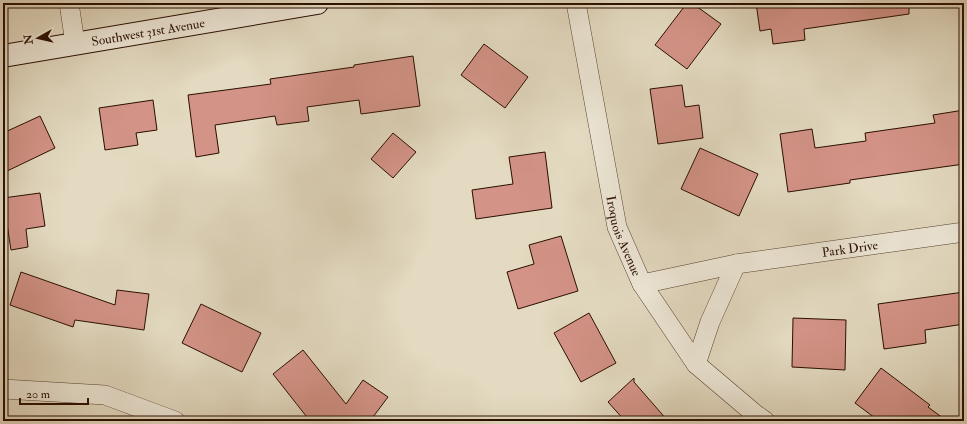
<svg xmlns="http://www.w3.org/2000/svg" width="967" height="424" font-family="'IM FELL Double Pica',serif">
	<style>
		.building { fill: #d39387; stroke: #2a0e00 }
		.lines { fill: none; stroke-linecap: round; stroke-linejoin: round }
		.minor-casing { stroke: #584130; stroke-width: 20 }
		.secondary-casing { stroke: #2a0e00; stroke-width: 24 }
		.minor { stroke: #ede7d7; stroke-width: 19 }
		.secondary { stroke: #ede7d7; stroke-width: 22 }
		.labels { text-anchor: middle; stroke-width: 4; stroke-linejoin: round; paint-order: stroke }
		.street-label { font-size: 13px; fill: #2a0e00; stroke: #ede7d7 }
	</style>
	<rect width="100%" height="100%" fill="#e3dac1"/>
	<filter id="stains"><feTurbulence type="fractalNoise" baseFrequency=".005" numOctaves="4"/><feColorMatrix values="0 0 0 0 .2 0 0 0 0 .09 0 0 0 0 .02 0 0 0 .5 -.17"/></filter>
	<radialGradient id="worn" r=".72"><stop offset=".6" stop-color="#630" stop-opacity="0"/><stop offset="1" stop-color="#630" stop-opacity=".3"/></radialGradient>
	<!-- building -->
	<g class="building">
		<path d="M687 3H692L721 24 687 69 655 45Z"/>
		<path d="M756 3H909V14L804 29 805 40 773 44 771 29 760 31Z"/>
		<path d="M484 44 528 77 505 108 461 75Z"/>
		<path d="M413 56 420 106 361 114 359 100 307 107 309 121 277 125 275 116 215 125 219 153 196 157 188 95 271 84 270 79 354 67V65Z"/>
		<path d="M682 85 685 107 699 105 703 138 658 144 650 89Z"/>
		<path d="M153 100 157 130 136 133 138 145 105 150 99 108Z"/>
		<path d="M964 110V164L850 180V183L788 192 780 134 812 129 815 148 866 141 865 133 935 123 933 115Z"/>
		<path d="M40 116 55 148 3 173V133Z"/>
		<path d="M393 133 416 152 393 178 371 159Z"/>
		<path d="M700 148 758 174 739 216 681 189Z"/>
		<path d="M545 152 552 208 476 219 472 190 513 184 509 157Z"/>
		<path d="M40 193 45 226 26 229 28 247 11 250 3 198Z"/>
		<path d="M561 236 578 291 518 309 507 272 534 264 529 245Z"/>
		<path d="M21 272 115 305 117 290 149 294 144 330 75 320 73 327 10 305Z"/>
		<path d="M964 292V324L925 330 926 343 884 349 878 304Z"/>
		<path d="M201 304 261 333 242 372 182 343Z"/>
		<path d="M589 313 616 363 581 382 554 333Z"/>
		<path d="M793 318 846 320 845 370 792 367Z"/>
		<path d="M303 350 346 404 363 380 388 397 370 421H310L273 374Z"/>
		<path d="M881 368 930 405 928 407 947 421H879L855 403Z"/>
		<path d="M634 378V382L668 421H625L608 402Z"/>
	</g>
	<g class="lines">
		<defs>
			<g id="minor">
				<path d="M69 3 75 43"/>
				<path id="s1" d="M576 3 617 227 642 284 696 364 755 414 765 421"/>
				<path id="s2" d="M642 284 736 264 964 232"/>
				<path d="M696 364 710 322 736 264"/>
				<path d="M3 389 105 395 175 421"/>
			</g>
			<g id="secondary">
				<path id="s3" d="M3 56 317 3"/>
			</g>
		</defs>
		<!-- minor casing -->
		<use href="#minor" class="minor-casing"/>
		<!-- secondary casing -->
		<use href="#secondary" class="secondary-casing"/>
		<!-- minor -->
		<use href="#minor" class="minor"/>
		<!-- secondary -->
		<use href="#secondary" class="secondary"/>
	</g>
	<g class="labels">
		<!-- street labels -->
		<g class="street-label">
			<text dy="5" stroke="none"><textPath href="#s3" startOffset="147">Southwest 31st Avenue</textPath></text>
			<text dy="5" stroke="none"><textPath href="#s1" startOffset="238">Iroquois Avenue</textPath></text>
			<text dy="5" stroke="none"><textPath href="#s2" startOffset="211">Park Drive</textPath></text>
		</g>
	</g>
	<!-- margin -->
	<rect width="967" height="424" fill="none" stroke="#e3dac1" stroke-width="16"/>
	<rect x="4" y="4" width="959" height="416" fill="none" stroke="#2a0e00" stroke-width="2"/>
	<rect x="8" y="8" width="951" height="408" fill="none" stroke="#2a0e00"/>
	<!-- north arrow -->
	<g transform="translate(38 38) rotate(262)" stroke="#ede7d7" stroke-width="3" paint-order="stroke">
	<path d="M0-3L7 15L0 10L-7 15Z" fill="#2a0e00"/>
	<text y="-6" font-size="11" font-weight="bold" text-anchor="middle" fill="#2a0e00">N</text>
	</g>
	<!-- scale -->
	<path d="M20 398v6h68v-6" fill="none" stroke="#2a0e00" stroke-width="2"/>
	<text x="26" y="398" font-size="12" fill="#2a0e00" stroke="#ede7d7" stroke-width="3" paint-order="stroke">20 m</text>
	<rect width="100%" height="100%" filter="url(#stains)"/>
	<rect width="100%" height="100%" fill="url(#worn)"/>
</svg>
